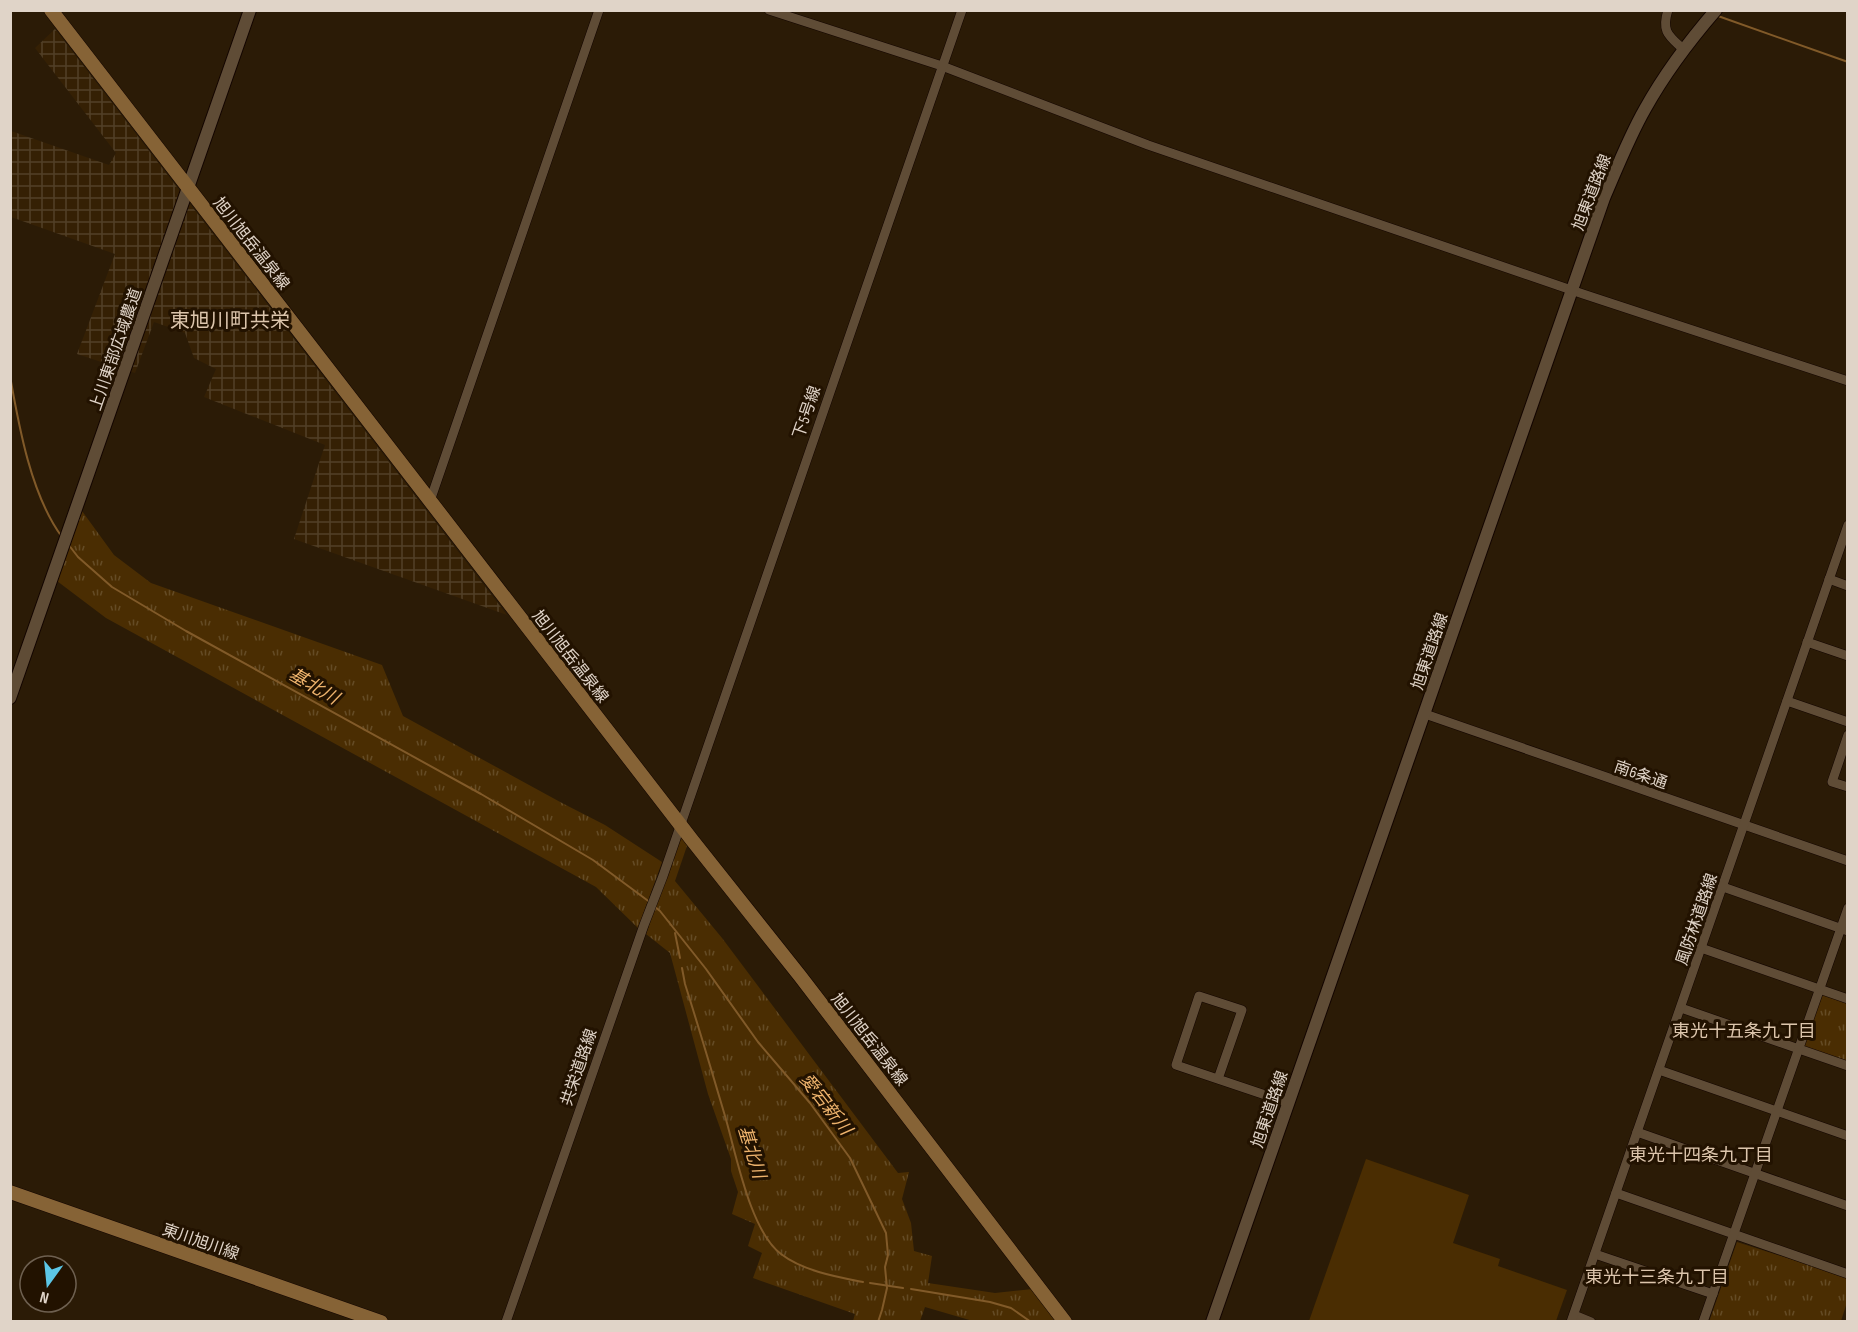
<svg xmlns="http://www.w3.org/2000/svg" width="1858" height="1332" font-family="'Sofia Sans Condensed','Noto Sans JP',sans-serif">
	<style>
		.industrial { fill: url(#industrial-grid) }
		.grass { fill: url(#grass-tufts) }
		.pitch { fill: #4a2d02 }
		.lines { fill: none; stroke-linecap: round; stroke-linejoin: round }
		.stream { stroke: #815a29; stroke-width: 2 }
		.minor-casing { stroke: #130500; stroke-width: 10 }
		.tertiary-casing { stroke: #130500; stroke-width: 14 }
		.secondary-casing { stroke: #130500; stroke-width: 15 }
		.minor { stroke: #5f4c36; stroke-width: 9 }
		.tertiary { stroke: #5f4c36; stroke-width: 12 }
		.secondary { stroke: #866336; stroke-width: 14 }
		.labels { text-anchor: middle; stroke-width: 6; stroke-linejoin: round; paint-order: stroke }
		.street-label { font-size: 16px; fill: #e0d4c8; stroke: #221200 }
		.water-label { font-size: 18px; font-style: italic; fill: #eeb36c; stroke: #221200 }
		.neighbourhood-label { font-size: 18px; fill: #dcc5ac; stroke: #221200 }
		.quarter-label { font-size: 20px; fill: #dcc5ac; stroke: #221200 }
	</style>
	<defs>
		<pattern id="industrial-grid" width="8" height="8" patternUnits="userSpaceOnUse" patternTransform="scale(1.5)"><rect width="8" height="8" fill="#352004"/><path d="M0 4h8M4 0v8" fill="none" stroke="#524027"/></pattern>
		<pattern id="grass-tufts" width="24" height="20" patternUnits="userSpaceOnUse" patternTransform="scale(1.5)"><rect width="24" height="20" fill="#4a2d02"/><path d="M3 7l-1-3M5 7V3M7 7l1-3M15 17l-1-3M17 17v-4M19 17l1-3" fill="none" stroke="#644b25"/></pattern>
	</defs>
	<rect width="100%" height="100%" fill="#2b1b06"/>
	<!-- industrial -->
	<path class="industrial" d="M55 29 507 615 294 539 325 445 204 397 216 369 194 358 185 333 154 322 135 373 77 354 115 254 11 217V131L109 165 116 153 35 48Z"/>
	<!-- grass -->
	<g class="grass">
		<path d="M82 511 114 555 151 583 382 665 403 716 562 803 605 825 662 862 638 928 596 887 106 618 57 581Z"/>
		<path d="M682 831 689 840 675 881 722 938 898 1173 909 1172 902 1199 911 1223 914 1251 932 1256 928 1283 995 1293 1033 1289 1058 1321H973L925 1307 920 1321H853L855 1314 753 1278 762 1253 748 1246 755 1224 732 1214 738 1192 731 1171V1159L708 1094 670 953 646 934Z"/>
		<path d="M1819 989 1847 999V1066L1799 1049Z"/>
		<path d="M1737 1242 1847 1277V1302L1841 1321 1709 1322Z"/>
	</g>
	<!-- pitch -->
	<path class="pitch" d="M1366 1159 1469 1195 1453 1243 1500 1259 1498 1266 1567 1290 1556 1321H1309Z"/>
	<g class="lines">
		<!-- stream -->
		<g class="stream">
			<path d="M1718 16 1848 62"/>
			<path d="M10 376C19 427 31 495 62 537"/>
			<path d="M68 544 78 557 112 587 186 631 481 794 593 860 651 903"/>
			<path d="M655 907 660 911 706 969 758 1042 810 1103 850 1158 886 1233 888 1255 885 1267 887 1288 882 1310 878 1322"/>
			<path d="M675 933 680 958"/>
			<path d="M682 968 685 984C699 1028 712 1072 725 1116 736 1153 750 1231 781 1254 803 1271 837 1277 863 1282"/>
			<path d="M870 1283 903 1288"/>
			<path d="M911 1289 990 1302 1011 1308 1031 1322"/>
		</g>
		<defs>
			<g id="minor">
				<path d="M769 10 942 66 1148 145 1583 294 1848 381"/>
				<path d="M1668 10C1661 32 1669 36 1684 50"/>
				<path d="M430 501 599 10"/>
				<path d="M1829 579 1848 586"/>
				<path d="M1807 642 1848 656"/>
				<path d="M1787 701 1848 722"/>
				<path d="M1425 714 1848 861"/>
				<path d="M1848 735 1832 782 1848 787"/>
				<path d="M1723 887 1848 931"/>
				<path d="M1701 948 1848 999"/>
				<path d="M1681 1008 1848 1066"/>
				<path d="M1659 1070 1848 1136"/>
				<path d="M1218 1079 1242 1010 1199 996 1176 1065 1289 1103"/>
				<path d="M1637 1132 1848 1206"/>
				<path d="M1616 1193 1848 1274"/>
				<path d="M1595 1254 1713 1294"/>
				<path d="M1574 1315 1591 1322"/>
				<path d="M506 1322 644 925 663 876 962 10"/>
				<path d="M1571 1322 1848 525"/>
				<path d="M1703 1322 1848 908"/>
			</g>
			<g id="tertiary">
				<path d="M10 698 250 10"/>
				<path d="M1212 1322 1604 198C1617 168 1629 137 1645 109 1665 73 1690 40 1716 10"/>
			</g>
			<g id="secondary">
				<path d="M51 10 692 840 800 976 1065 1322"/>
				<path d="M10 1192 381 1322"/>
			</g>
		</defs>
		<!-- minor casing -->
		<use href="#minor" class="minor-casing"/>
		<!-- tertiary casing -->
		<use href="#tertiary" class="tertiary-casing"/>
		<!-- secondary casing -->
		<use href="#secondary" class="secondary-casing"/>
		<!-- minor -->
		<use href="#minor" class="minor"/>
		<!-- tertiary -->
		<use href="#tertiary" class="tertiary"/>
		<!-- secondary -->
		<use href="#secondary" class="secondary"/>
	</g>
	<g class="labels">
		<!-- street labels -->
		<g class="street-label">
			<text transform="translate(1591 192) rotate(-69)" y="6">旭東道路線</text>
			<text transform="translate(252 243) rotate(52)" y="6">旭川旭岳温泉線</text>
			<text transform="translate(115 349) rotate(-71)" y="6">上川東部広域農道</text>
			<text transform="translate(806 412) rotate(-71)" y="6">下5号線</text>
			<text transform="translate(1429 651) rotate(-71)" y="6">旭東道路線</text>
			<text transform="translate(571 656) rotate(52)" y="6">旭川旭岳温泉線</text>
			<text transform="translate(1641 774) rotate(19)" y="6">南6条通</text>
			<text transform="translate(1696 919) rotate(-71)" y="6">風防林道路線</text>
			<text transform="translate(870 1039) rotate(52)" y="6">旭川旭岳温泉線</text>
			<text transform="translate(578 1067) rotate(-71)" y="6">共栄道路線</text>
			<text transform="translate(1269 1109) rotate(-71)" y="6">旭東道路線</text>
			<text transform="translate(201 1241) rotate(19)" y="6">東川旭川線</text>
		</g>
		<!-- water labels -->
		<g class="water-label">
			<text transform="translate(314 686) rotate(30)" y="6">基北川</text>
			<text transform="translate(826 1104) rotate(52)" y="6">愛宕新川</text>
			<text transform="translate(752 1152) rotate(73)" y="6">基北川</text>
		</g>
		<!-- neighbourhood labels -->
		<g class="neighbourhood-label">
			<text x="1744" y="1037">東光十五条九丁目</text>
			<text x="1701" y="1161">東光十四条九丁目</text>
			<text x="1657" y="1283">東光十三条九丁目</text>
		</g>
		<!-- quarter labels -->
		<g class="quarter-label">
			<text x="230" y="327">東旭川町共栄</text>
		</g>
	</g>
	<!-- border -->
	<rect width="1858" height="1332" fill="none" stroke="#e0d4c8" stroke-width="24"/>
	<!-- north arrow -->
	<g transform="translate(48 1284) rotate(195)"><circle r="28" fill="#221200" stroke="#6e6050" stroke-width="1.5"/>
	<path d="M0-4.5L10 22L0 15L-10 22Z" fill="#5cc7e7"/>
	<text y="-9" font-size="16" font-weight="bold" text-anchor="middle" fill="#e0d4c8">N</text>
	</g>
</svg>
